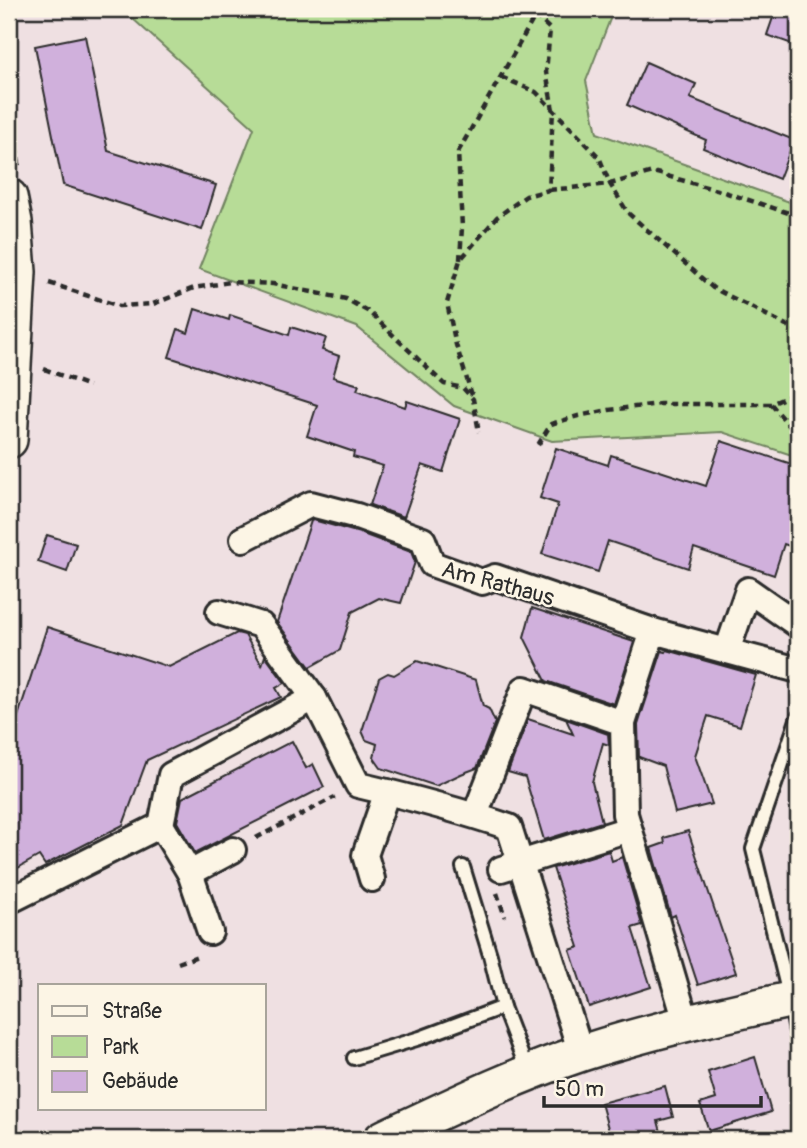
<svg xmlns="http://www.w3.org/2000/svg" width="807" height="1148" font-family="Pangolin,sans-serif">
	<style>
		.green { fill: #b7dc97; stroke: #718461; stroke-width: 2 }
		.building { fill: #d0b0dc; stroke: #2b2b2b; stroke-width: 2 }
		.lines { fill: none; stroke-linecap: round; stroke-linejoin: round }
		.lane-casing { stroke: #2b2b2b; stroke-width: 18 }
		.street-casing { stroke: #2b2b2b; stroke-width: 30 }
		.secondary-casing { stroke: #2b2b2b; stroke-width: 40 }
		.path { stroke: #2b2b2b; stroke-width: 4.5; stroke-dasharray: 7 5; stroke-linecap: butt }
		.lane { stroke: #fcf5e5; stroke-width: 12 }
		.street { stroke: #fcf5e5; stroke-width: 24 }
		.secondary { stroke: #fcf5e5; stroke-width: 35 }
		.labels { text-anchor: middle; stroke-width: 5; stroke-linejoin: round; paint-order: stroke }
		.street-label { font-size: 23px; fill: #2b2b2b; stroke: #fcf5e5 }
	</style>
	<rect width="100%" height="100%" fill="#efe0e2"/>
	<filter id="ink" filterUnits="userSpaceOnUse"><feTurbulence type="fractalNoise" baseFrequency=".0143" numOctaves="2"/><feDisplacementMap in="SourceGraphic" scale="14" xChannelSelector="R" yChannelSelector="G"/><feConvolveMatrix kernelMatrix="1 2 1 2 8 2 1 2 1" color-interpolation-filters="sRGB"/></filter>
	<g filter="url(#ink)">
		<!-- green -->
		<path class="green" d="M122 9H614L586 81 597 133 798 205V457L722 432 552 441 454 406 357 327 199 269 254 128Z"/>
		<!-- building -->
		<g class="building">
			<path d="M776 9H798V26L792 44 767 35Z"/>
			<path d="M85 36 108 151 216 185 202 230 63 185 35 46Z"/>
			<path d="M646 62 696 84 690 98 794 140 779 179 703 148 706 140 627 105Z"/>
			<path d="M195 309 229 320 230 315 289 335 291 327 326 338 322 350 339 356 333 377 359 385 357 390 405 407 407 401 460 419 443 472 422 465 404 517 370 505 383 466 353 457 354 452 307 436 317 405 169 357 178 329 188 333Z"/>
			<path d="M721 441 798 466V549L784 544 774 575 694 548 688 568 608 541 598 572 542 554 558 504 540 498 556 448 608 465 611 455 706 486Z"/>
			<path d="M313 520 360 533 411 552 415 562 401 603 379 598 352 612 340 650 310 667 277 622 311 521Z"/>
			<path d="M47 535 76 544 67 572 38 562Z"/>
			<path d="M532 608 634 642 614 704 546 681 524 637Z"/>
			<path d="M47 627 169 667 237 633 245 635 262 665 265 656 285 683 276 688 281 697 147 760 123 825 45 865 39 856 9 873V744Z"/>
			<path d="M667 650 756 675 740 726 708 716 695 756 712 804 675 813 663 766 639 757 638 725 662 651 666 652Z"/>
			<path d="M417 661 476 680 483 706 489 709 495 722 477 768 461 774 436 786 381 768 374 758 377 744 366 740 362 731 379 678 388 673 394 675Z"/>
			<path d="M528 719 573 734 566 719 608 734 609 745 603 743 592 782 602 822 544 840 525 777 508 772Z"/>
			<path d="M292 741 306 768 313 764 324 787 195 853 177 822 182 798Z"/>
			<path d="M688 831 736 973 698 985 675 915 671 917 651 848 665 843 664 838Z"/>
			<path d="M609 851 612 861 622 857 642 925 632 928 651 987 589 1007 570 950 579 947 553 868Z"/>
			<path d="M755 1057 771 1112 709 1131 700 1104 716 1099 708 1072Z"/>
			<path d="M665 1086 673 1117 658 1121 663 1139H611L601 1103Z"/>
		</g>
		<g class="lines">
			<defs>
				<g id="lane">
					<path d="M798 717 753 849 790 999 798 1043"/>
					<path d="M463 867 490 955 503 1007 528 1072"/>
					<path d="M354 1058 420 1038 503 1007"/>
				</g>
				<g id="street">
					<path d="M243 539 311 504 357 516 423 540 432 564 482 582 495 577 653 631 623 723 625 814 686 1022"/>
					<path d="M219 612 261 625 314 698 358 785C409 797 459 810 509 827L581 1053"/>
					<path d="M798 625 748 590 727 651 798 670"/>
					<path d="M653 631 727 651"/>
					<path d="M475 815 524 689 623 723"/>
					<path d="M161 825 190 873 233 850"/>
					<path d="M501 869 629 829"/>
					<path d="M190 873 210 932"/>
					<path d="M372 879 365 855 387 792"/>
					<path d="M9 901 161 825 171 775 314 698"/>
				</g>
				<g id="secondary">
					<path d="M9 197 14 222 18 272 9 440"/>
					<path d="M382 1139C448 1108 513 1076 582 1053 653 1030 725 1014 798 998"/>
				</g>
			</defs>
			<!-- lane casing -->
			<use href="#lane" class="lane-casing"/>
			<!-- street casing -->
			<use href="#street" class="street-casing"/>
			<!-- secondary casing -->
			<use href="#secondary" class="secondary-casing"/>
			<!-- path -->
			<g class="path">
				<path d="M501 77 536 92 599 157 610 184 628 213 713 288 798 331"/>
				<path d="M9 99 20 170"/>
				<path d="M549 190 610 184 653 172 724 192 798 216"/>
				<path d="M460 260 462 227 458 152 539 9"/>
				<path d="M49 283 119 306 153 304 194 288 230 282 273 284 346 299 369 312 444 384 463 388 473 399 479 432"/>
				<path d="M44 369 89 386"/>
				<path d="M472 395 456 345 447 303 460 260 497 217 526 196 549 190 553 110 546 72 550 29 536 16"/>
				<path d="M771 404 792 429 798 432"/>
				<path d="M538 445 551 424 578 416 609 410 660 404H771L798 392"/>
				<path d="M256 838 335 797"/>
				<path d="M497 893 505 917"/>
				<path d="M178 963 198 956"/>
			</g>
			<!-- lane -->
			<use href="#lane" class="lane"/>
			<!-- street -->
			<use href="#street" class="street"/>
			<!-- secondary -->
			<use href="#secondary" class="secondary"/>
		</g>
	</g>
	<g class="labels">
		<!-- street labels -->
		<g class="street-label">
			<text transform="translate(498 583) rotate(15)" y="8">Am Rathaus</text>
		</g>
	</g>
	<!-- margin -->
	<rect width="807" height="1148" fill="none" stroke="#fcf5e5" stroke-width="35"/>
	<rect x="18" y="18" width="772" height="1113" fill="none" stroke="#2b2b2b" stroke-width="2.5" filter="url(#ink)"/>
	<!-- legend -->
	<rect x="38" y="984" width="228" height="126" fill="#fcf5e5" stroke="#a8a49b" stroke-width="2"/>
	<rect x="52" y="1006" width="35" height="10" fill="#fcf5e5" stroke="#a8a49b" stroke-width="2"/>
	<text x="102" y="1018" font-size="21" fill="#2b2b2b">Straße</text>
	<rect x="52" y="1036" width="35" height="21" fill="#b7dc97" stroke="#a8a49b" stroke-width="2"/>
	<text x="102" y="1054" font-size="21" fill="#2b2b2b">Park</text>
	<rect x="52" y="1071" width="35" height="21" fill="#d0b0dc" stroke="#a8a49b" stroke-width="2"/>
	<text x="102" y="1088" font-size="21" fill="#2b2b2b">Gebäude</text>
	<!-- scale -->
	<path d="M544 1096v10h217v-10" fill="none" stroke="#2b2b2b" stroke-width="3.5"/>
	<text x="555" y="1096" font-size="21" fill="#2b2b2b" stroke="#fcf5e5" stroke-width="5" paint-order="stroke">50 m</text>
</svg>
